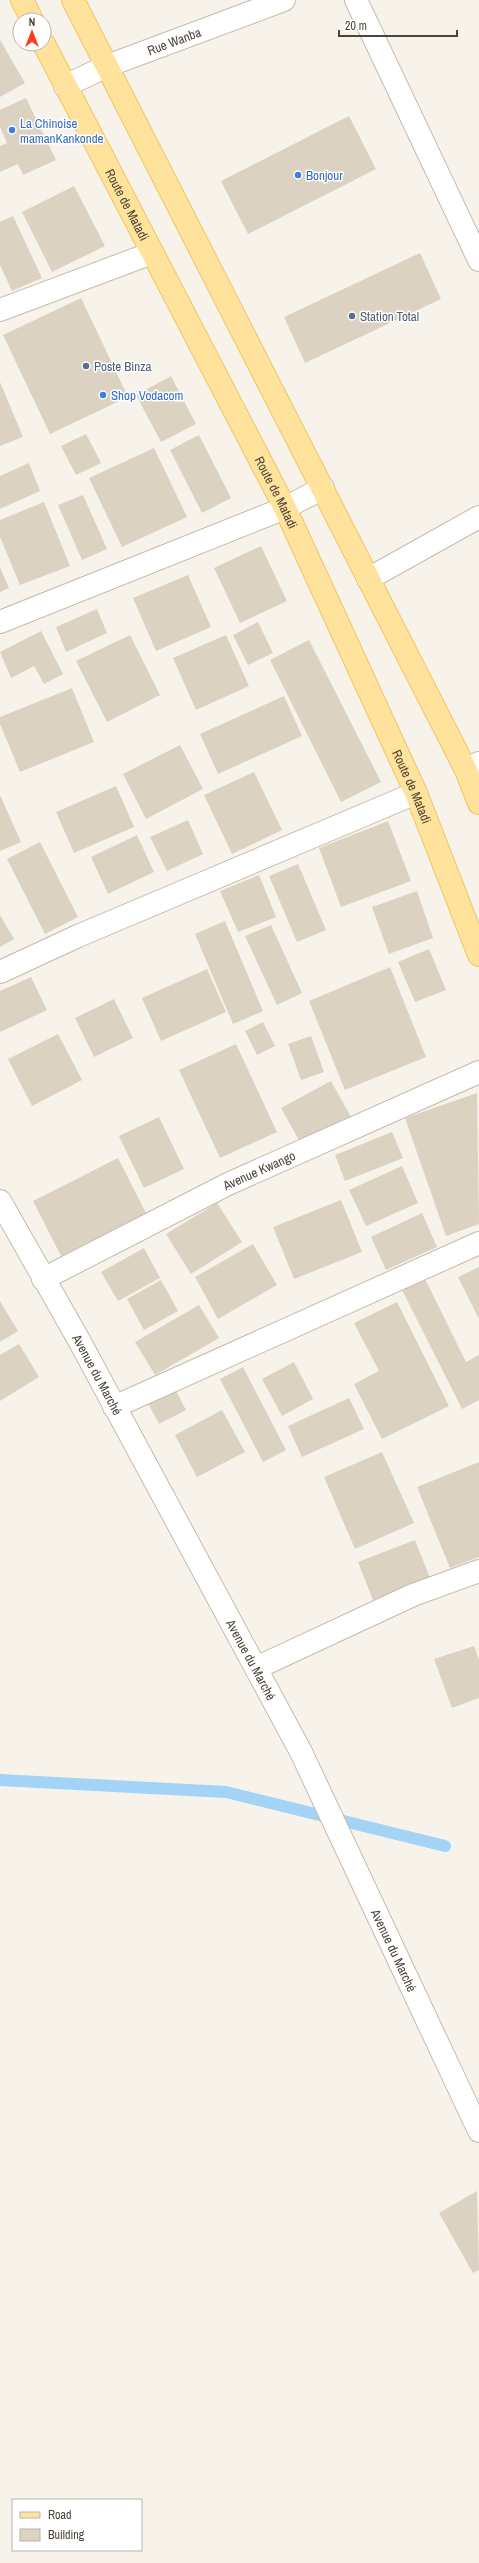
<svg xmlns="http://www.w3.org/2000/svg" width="479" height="2563" font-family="'Archivo Narrow',sans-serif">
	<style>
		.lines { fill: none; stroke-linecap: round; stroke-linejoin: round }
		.stream { stroke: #a3d4f7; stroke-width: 12 }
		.building { fill: #dcd2c2 }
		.minor-casing { stroke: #c3bbac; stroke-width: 24 }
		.primary-casing { stroke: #efc561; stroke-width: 24 }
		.minor { stroke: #fff; stroke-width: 22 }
		.primary { stroke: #ffe39c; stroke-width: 22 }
		.shop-dot { fill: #3f7fe0; stroke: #fff; stroke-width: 1.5 }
		.service-dot { fill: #5c6f8a; stroke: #fff; stroke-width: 1.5 }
		.labels { text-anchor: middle; stroke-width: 3; stroke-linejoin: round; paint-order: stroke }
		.street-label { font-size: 13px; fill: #4c4438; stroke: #fff }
		.shop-label { font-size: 13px; fill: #366cbe; stroke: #fff; text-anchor: start }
		.service-label { font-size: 13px; fill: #4e5e75; stroke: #fff; text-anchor: start }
	</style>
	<rect width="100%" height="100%" fill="#f7f3eb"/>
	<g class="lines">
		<!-- stream -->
		<path class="stream" d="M0 1780 226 1792 445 1846"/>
	</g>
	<!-- building -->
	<g class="building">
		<path d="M0 40 25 83 0 97Z"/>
		<path d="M26 98 56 160 23 175 18 164 0 172V146L7 143 0 127V110Z"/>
		<path d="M349 116 376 169 248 234 221 181Z"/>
		<path d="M74 186 105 246 52 272 22 212Z"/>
		<path d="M13 216 42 278 12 291 0 265V222Z"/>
		<path d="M420 253 441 299 305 363 284 317Z"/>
		<path d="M81 298 128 397 50 434 3 335Z"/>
		<path d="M171 376 196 424 161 442 136 395Z"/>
		<path d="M0 382 23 437 0 446Z"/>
		<path d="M86 434 101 463 76 475 61 446Z"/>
		<path d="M199 435 231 498 202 513 170 450Z"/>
		<path d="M154 448 187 517 122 547 89 478Z"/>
		<path d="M29 463 40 491 0 509V476Z"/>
		<path d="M83 495 107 549 82 560 58 505Z"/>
		<path d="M44 502 70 566 20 585 0 537V520Z"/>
		<path d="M261 546 287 601 240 623 214 568Z"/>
		<path d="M0 567 9 588 0 592Z"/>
		<path d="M188 575 211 627 156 651 133 598Z"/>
		<path d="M97 609 107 633 66 652 56 627Z"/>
		<path d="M258 622 273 653 248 665 233 635Z"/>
		<path d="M41 631 63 674 44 684 34 666 11 678 0 652Z"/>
		<path d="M130 635 160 695 107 722 76 661Z"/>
		<path d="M226 635 249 686 196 710 173 658Z"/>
		<path d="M309 640 381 782 341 802 270 660Z"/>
		<path d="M72 688 94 742 20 772 0 724V717Z"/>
		<path d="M284 696 302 736 218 774 200 734Z"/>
		<path d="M180 745 203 789 146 819 123 774Z"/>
		<path d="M254 772 282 830 232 854 204 795Z"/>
		<path d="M116 786 134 827 74 853 56 812Z"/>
		<path d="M0 795 21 842 0 851Z"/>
		<path d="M188 820 203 854 167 871 150 837Z"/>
		<path d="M388 821 411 881 341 907 319 848Z"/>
		<path d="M137 835 154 872 108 894 91 857Z"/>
		<path d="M40 842 78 917 45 934 7 859Z"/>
		<path d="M298 864 326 930 297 942 269 876Z"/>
		<path d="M259 875 276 917 238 932 220 891Z"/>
		<path d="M417 891 433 938 389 954 372 907Z"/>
		<path d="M0 915 14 939 0 947Z"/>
		<path d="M225 921 263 1011 233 1024 195 934Z"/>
		<path d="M271 925 302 993 277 1005 245 936Z"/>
		<path d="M429 949 446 990 415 1002 398 962Z"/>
		<path d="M390 967 426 1057 345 1090 309 1001Z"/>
		<path d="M207 969 226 1012 161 1041 142 998Z"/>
		<path d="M31 977 47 1010 0 1032V991Z"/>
		<path d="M114 999 133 1038 94 1057 75 1018Z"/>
		<path d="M263 1022 275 1046 257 1055 245 1031Z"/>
		<path d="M58 1034 82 1080 32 1106 8 1059Z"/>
		<path d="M311 1036 324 1072 301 1080 288 1044Z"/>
		<path d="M236 1044 277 1132 220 1158 179 1070Z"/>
		<path d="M331 1081 351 1117 301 1144 281 1108Z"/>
		<path d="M477 1093 479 1224 446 1236 405 1118Z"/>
		<path d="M159 1117 184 1169 144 1188 119 1136Z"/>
		<path d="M392 1132 403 1158 345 1181 335 1155Z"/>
		<path d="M118 1158 146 1213 61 1256 33 1201Z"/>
		<path d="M402 1166 418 1203 366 1226 349 1190Z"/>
		<path d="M341 1200 362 1252 294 1279 273 1227Z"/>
		<path d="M217 1203 242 1242 191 1274 166 1234Z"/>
		<path d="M422 1213 437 1247 386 1270 371 1237Z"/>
		<path d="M253 1244 277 1285 218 1319 195 1277Z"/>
		<path d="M144 1248 160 1278 118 1301 101 1272Z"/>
		<path d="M479 1267V1319L458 1277Z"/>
		<path d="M425 1279 466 1362 479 1355V1400L462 1409 402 1290Z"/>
		<path d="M161 1280 178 1311 144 1330 127 1299Z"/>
		<path d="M0 1301 18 1331 0 1342Z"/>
		<path d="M397 1302 449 1406 382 1439 354 1384 379 1371 354 1323Z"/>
		<path d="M199 1305 219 1338 155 1375 135 1342Z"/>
		<path d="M19 1344 39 1377 0 1401V1355Z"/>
		<path d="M294 1362 313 1399 282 1416 262 1379Z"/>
		<path d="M243 1367 286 1450 263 1462 220 1379Z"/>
		<path d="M175 1389 186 1410 159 1424 148 1403Z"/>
		<path d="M349 1398 364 1429 302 1457 288 1426Z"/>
		<path d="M222 1410 245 1452 197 1477 175 1435Z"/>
		<path d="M382 1452 414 1523 355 1549 324 1477Z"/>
		<path d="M479 1462V1557L450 1568 417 1487Z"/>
		<path d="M415 1540 430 1578 373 1600 358 1562Z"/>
		<path d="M474 1646 479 1660V1698L452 1708 434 1659Z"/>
		<path d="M477 2191 479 2270 473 2273 439 2213Z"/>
	</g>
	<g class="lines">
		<defs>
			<g id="minor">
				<path d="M356 0 479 260"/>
				<path id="s1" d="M65 86 107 66 284 0"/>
				<path d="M0 310 152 253"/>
				<path d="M368 579 479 517"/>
				<path d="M0 622 285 508 323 488"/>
				<path d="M466 770 479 763"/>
				<path d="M0 972 78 936 416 793"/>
				<path id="s2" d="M0 1201 80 1342 301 1752 479 2131"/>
				<path id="s3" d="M43 1279 228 1184 479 1072"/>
				<path d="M114 1407 479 1243"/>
				<path d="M256 1668 413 1595 479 1571"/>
			</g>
			<g id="primary">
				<path d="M22 0 32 20"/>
				<path d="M73 0 466 770 479 803"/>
				<path id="s4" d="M44 44 285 508 416 793 479 955"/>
			</g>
		</defs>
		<!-- minor casing -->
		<use href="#minor" class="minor-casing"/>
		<!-- primary casing -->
		<use href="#primary" class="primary-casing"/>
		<!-- minor -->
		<use href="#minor" class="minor"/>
		<!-- primary -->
		<use href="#primary" class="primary"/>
	</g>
	<!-- markers -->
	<g class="shop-dot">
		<circle cx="12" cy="130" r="4"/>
		<circle cx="298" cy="175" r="4"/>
		<circle cx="103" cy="395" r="4"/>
	</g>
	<g class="service-dot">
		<circle cx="352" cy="316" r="4"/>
		<circle cx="86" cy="366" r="4"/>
	</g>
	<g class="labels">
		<!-- street labels -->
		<g class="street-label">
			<text dy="5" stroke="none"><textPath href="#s1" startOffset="118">Rue Wanba</textPath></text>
			<text dy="5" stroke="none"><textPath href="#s4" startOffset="181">Route de Matadi</textPath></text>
			<text dy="5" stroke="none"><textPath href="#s4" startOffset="505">Route de Matadi</textPath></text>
			<text dy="5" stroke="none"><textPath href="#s4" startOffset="829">Route de Matadi</textPath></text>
			<text dy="5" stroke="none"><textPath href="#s3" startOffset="242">Avenue Kwango</textPath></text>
			<text dy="5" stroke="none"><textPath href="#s2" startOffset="199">Avenue du Marché</textPath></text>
			<text dy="5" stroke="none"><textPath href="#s2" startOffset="523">Avenue du Marché</textPath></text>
			<text dy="5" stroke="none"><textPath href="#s2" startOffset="847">Avenue du Marché</textPath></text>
		</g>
		<!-- shop labels -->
		<g class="shop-label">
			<text x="20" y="128">La Chinoise<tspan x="20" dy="15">mamanKankonde</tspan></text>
			<text x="306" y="180">Bonjour</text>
			<text x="111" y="400">Shop Vodacom</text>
		</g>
		<!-- service labels -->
		<g class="service-label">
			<text x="360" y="321">Station Total</text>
			<text x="94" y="371">Poste Binza</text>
		</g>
	</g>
	<!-- legend -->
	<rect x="12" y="2499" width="130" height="52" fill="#ffffff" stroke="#b7b4af"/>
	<rect x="20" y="2512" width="20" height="6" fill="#ffe39c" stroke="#b7b4af"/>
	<text x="48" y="2519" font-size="12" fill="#4c4438">Road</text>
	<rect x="20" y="2529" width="20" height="12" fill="#dcd2c2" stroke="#b7b4af"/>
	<text x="48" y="2539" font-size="12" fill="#4c4438">Building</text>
	<!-- north arrow -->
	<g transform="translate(32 32)"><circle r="19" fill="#ffffff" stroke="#b7b4af"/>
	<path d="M0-3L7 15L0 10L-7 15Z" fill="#ff3d1a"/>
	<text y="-6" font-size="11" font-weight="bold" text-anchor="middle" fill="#4c4438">N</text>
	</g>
	<!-- scale -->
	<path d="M339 30v6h118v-6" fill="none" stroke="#4c4438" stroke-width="2"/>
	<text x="345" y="30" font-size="12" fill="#4c4438" stroke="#ffffff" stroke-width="3" paint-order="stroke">20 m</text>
</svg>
